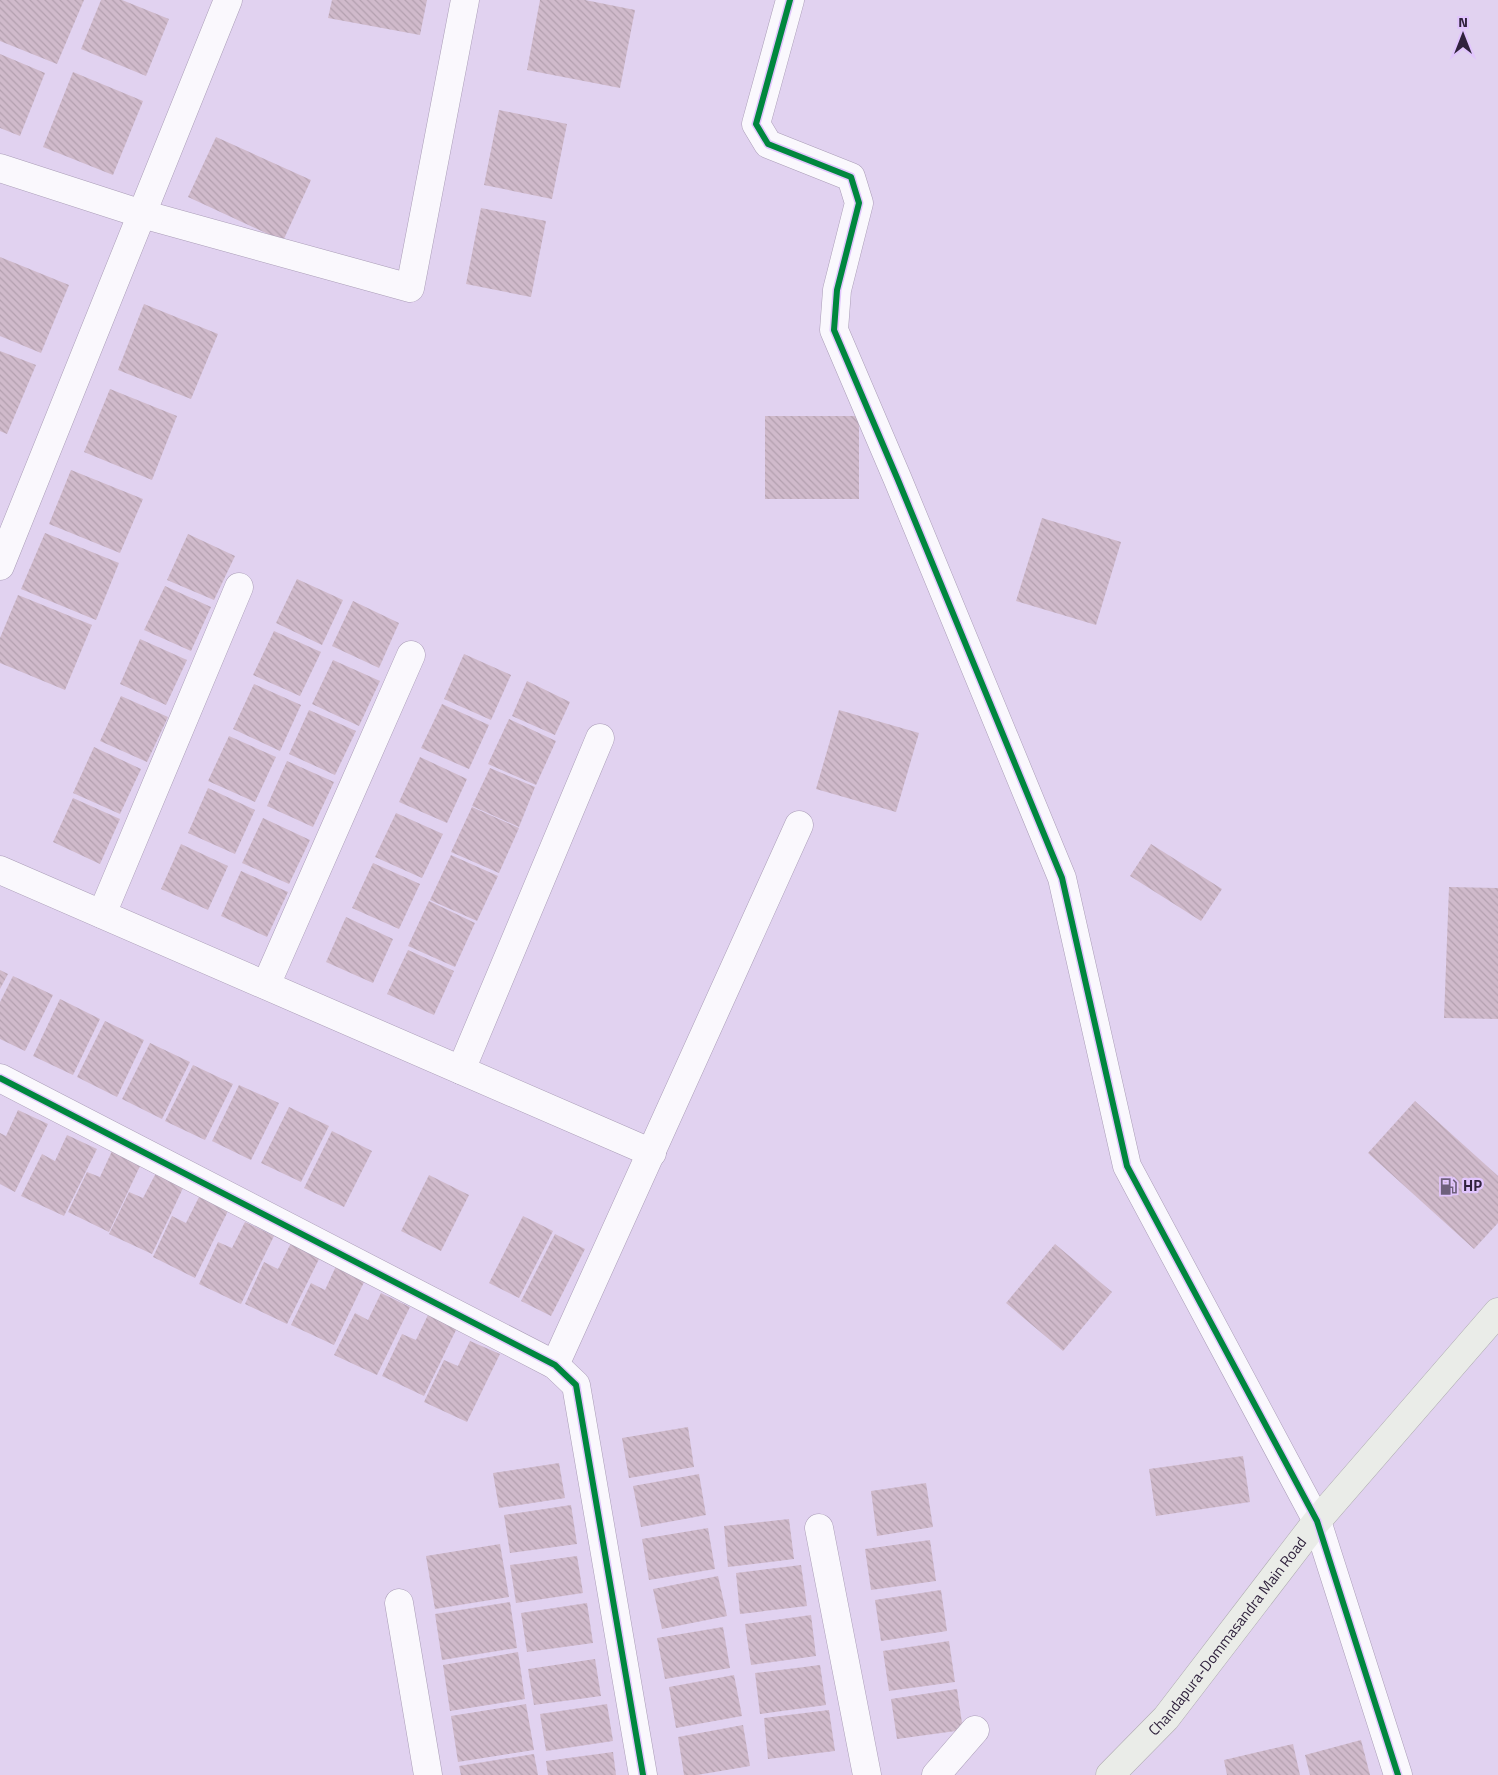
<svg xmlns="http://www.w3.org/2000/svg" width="1498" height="1775" font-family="'Titillium Web',sans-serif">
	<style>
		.building { fill: url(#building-back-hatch) }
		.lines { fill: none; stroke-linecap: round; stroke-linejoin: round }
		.minor-casing { stroke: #aa9db7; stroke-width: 29 }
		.major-casing { stroke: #aeabaf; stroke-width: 29 }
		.minor { stroke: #faf8fd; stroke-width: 28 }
		.major { stroke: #eaece8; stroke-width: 28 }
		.cycleway-casing { stroke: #e1c5fd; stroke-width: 9 }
		.cycleway { stroke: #00873e; stroke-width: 6 }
		.labels { text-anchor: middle; stroke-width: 4.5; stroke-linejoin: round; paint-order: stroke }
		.poi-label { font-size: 15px; font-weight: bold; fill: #30223d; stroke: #e1c5fd; text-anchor: start }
		.street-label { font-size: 15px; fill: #30223d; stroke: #e1c5fd }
	</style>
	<defs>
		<pattern id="building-back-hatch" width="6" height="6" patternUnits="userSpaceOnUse" patternTransform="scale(1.25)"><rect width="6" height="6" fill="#d0bacb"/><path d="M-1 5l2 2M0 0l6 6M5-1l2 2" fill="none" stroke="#b3a0af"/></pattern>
	</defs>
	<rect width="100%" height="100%" fill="#e1d2f0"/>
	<!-- building -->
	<g class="building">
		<path d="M0 0H84L57 64 0 41Z"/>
		<path d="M101 0H122L169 19 146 76 81 49Z"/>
		<path d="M332 0H427L420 35 328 18Z"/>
		<path d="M540 0H585L635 10 620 88 527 70Z"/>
		<path d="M0 54 45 73 20 136 0 128Z"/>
		<path d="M73 72 143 101 113 175 43 147Z"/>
		<path d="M499 110 567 124 552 199 484 185Z"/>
		<path d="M216 137 311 180 283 241 188 197Z"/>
		<path d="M481 208 546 221 531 297 466 284Z"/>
		<path d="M0 257 69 285 41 353 0 336Z"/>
		<path d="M144 304 218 334 191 399 118 370Z"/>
		<path d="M0 351 36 365 7 434 0 431Z"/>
		<path d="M110 389 177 416 152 480 84 452Z"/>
		<rect x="765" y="416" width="94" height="83"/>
		<path d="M71 470 143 499 120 553 49 524Z"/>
		<path d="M1042 518 1121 542 1096 625 1016 601Z"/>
		<path d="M45 533 119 563 96 620 21 589Z"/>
		<path d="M188 534 235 556 214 600 167 580Z"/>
		<path d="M297 579 343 600 322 645 276 623Z"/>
		<path d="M165 586 211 607 191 651 144 630Z"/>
		<path d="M18 595 92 625 65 690 0 663V638Z"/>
		<path d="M353 601 399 623 379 668 332 646Z"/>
		<path d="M274 631 321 652 300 696 253 675Z"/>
		<path d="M140 639 187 660 166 705 120 684Z"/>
		<path d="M464 654 511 675 491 720 444 699Z"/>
		<path d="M333 660 380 681 359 726 312 704Z"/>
		<path d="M527 681 570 702 555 735 512 716Z"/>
		<path d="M254 684 301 705 280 751 233 729Z"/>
		<path d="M121 696 168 717 147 762 100 741Z"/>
		<path d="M442 704 489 725 469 769 421 748Z"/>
		<path d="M309 710 356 731 335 775 289 754Z"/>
		<path d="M839 710 919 733 896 812 816 789Z"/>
		<path d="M509 719 556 741 536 785 488 764Z"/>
		<path d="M229 736 276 757 255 802 208 781Z"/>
		<path d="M94 747 141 769 120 814 73 793Z"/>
		<path d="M420 757 467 779 447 823 399 802Z"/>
		<path d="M287 761 334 782 313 827 267 806Z"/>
		<path d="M490 768 535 787 519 827 472 806Z"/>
		<path d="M208 788 255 810 235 854 188 833Z"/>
		<path d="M73 798 120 819 100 864 53 842Z"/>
		<path d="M472 807 519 828 499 873 451 852Z"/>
		<path d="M396 813 443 834 422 878 375 857Z"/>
		<path d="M263 818 310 840 289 884 242 863Z"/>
		<path d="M181 844 228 866 208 910 161 889Z"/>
		<path d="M1151 844 1222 889 1201 921 1130 876Z"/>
		<path d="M451 855 498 876 477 921 430 900Z"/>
		<path d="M373 863 420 884 399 929 352 908Z"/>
		<path d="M241 871 288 892 267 937 221 916Z"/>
		<path d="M1449 887 1498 888V1019L1444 1018Z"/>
		<path d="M429 901 475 923 455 967 408 946Z"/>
		<path d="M346 917 393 939 373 983 326 962Z"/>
		<path d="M408 950 454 971 434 1015 387 994Z"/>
		<path d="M0 970 8 974 0 989Z"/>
		<path d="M13 976 53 995 25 1051 0 1039V1002Z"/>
		<path d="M60 999 100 1019 73 1075 33 1056Z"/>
		<path d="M105 1021 144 1040 117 1097 77 1077Z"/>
		<path d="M150 1043 190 1062 162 1119 122 1099Z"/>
		<path d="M193 1065 233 1084 205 1140 165 1121Z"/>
		<path d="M239 1085 279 1103 251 1160 212 1141Z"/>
		<path d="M1415 1101 1498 1176V1223L1474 1249 1368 1153Z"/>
		<path d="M289 1107 329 1126 301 1182 261 1163Z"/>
		<path d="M18 1110 48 1124 15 1192 0 1184V1133L6 1136Z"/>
		<path d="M332 1131 372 1151 344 1207 304 1188Z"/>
		<path d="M67 1135 97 1149 64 1216 21 1196 42 1154 55 1161Z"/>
		<path d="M112 1151 141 1164 109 1232 68 1212 87 1172 100 1177Z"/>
		<path d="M156 1173 184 1186 152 1254 109 1234 129 1192 143 1198Z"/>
		<path d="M429 1175 469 1195 441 1251 401 1231Z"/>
		<path d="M199 1197 228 1211 195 1278 153 1257 172 1216 186 1223Z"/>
		<path d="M523 1216 553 1231 519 1298 489 1283Z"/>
		<path d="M245 1222 274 1236 241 1304 199 1284 218 1242 232 1248Z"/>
		<path d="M555 1234 585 1249 551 1316 521 1301Z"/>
		<path d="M291 1243 320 1257 287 1324 245 1304 264 1262 278 1269Z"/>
		<path d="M1055 1244 1112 1292 1063 1351 1006 1303Z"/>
		<path d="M337 1264 366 1278 334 1345 291 1325 311 1283 325 1290Z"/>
		<path d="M381 1293 410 1307 377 1375 334 1355 355 1313 368 1320Z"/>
		<path d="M428 1315 457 1328 424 1396 382 1376 402 1334 416 1340Z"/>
		<path d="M470 1341 500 1354 467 1422 424 1402 444 1360 458 1366Z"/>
		<path d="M688 1427 694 1467 629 1478 622 1438Z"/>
		<path d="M1243 1456 1250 1502 1156 1516 1149 1469Z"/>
		<path d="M559 1463 565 1498 499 1508 493 1473Z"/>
		<path d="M699 1474 706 1515 641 1527 633 1486Z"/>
		<path d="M926 1483 933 1527 877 1536 871 1491Z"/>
		<path d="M571 1505 577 1544 510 1553 504 1515Z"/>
		<path d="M789 1519 794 1559 728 1567 724 1526Z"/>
		<path d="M708 1528 715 1569 649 1580 642 1539Z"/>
		<path d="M930 1540 936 1581 871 1590 865 1549Z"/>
		<path d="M500 1544 509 1597 435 1609 426 1556Z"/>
		<path d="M577 1556 583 1593 516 1603 510 1565Z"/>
		<path d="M801 1565 807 1606 740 1614 736 1573Z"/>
		<path d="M718 1576 727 1616 662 1629 653 1589Z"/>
		<path d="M941 1590 947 1631 881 1641 875 1600Z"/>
		<path d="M510 1602 517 1648 442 1660 435 1614Z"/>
		<path d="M587 1603 593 1643 527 1652 521 1613Z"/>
		<path d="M811 1615 816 1656 751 1665 745 1624Z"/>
		<path d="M723 1627 730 1668 665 1679 657 1638Z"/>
		<path d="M949 1641 955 1682 889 1691 883 1651Z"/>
		<path d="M518 1652 525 1699 450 1711 443 1665Z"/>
		<path d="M595 1659 601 1696 534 1705 528 1669Z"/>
		<path d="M820 1665 826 1705 760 1714 755 1673Z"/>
		<path d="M734 1675 742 1716 676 1728 669 1687Z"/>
		<path d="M957 1689 963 1730 897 1739 891 1699Z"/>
		<path d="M526 1704 534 1750 458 1762 451 1716Z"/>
		<path d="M607 1704 613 1741 546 1751 540 1714Z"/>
		<path d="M829 1710 835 1751 768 1759 764 1718Z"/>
		<path d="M743 1725 750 1766 697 1775H684L678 1737Z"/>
		<path d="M1361 1740 1370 1775H1310L1305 1755Z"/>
		<path d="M1293 1744 1300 1775H1227L1224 1760Z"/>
		<path d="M613 1752 616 1775H548L546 1761Z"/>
		<path d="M534 1754 538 1775H461L459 1766Z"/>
	</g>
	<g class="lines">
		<defs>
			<g id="minor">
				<path d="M790 0 756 124 768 144 851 177 859 203 837 290 834 330 898 480 1062 878 1127 1166 1317 1521 1398 1775"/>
				<path d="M0 168 142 214 410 288 465 0"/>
				<path d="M0 566 228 0"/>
				<path d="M0 870 652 1153"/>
				<path d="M102 914 239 587"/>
				<path d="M266 985 411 655"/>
				<path d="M461 1070 600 738"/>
				<path d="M0 1078 555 1365 576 1385 643 1775"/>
				<path d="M555 1365 799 825"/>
				<path d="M819 1528 867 1775"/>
				<path d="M399 1603 428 1775"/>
				<path d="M936 1775 975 1730"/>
			</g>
			<g id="major">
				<path id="s1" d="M1110 1775 1166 1718 1317 1521 1498 1312"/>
			</g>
		</defs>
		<!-- minor casing -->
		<use href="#minor" class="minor-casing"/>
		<!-- major casing -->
		<use href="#major" class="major-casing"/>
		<!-- minor -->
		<use href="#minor" class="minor"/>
		<!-- major -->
		<use href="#major" class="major"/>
		<defs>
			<g id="cycleway">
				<path d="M790 0 756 124 768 144 851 177 859 203 837 290 834 330 898 480 1062 878 1127 1166 1317 1521 1398 1775"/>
				<path d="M0 1078 555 1365 576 1385 643 1775"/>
			</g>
		</defs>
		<!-- cycleway casing -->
		<use href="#cycleway" class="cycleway-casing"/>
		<!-- cycleway -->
		<use href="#cycleway" class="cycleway"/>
	</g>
	<!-- icons -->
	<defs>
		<symbol id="fuel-bare" viewBox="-9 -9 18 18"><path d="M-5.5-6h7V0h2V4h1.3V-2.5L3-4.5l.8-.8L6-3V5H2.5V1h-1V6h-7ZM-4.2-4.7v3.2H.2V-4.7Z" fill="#6e607c" stroke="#e1c5fd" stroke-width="2.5" paint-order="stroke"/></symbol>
	</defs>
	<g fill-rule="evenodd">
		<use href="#fuel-bare" x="1436" y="1174" width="25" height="25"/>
	</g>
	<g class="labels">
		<!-- poi labels -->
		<g class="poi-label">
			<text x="1463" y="1191">HP</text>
		</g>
		<!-- street labels -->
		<g class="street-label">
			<text dy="5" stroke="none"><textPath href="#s1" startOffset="182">Chandapura-Dommasandra Main Road</textPath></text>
		</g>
	</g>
	<!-- north arrow -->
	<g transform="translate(1463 35)" stroke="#e1c5fd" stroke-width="4" paint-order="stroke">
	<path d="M0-4L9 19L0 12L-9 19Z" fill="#30223d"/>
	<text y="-8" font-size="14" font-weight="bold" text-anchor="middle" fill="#30223d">N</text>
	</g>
</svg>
